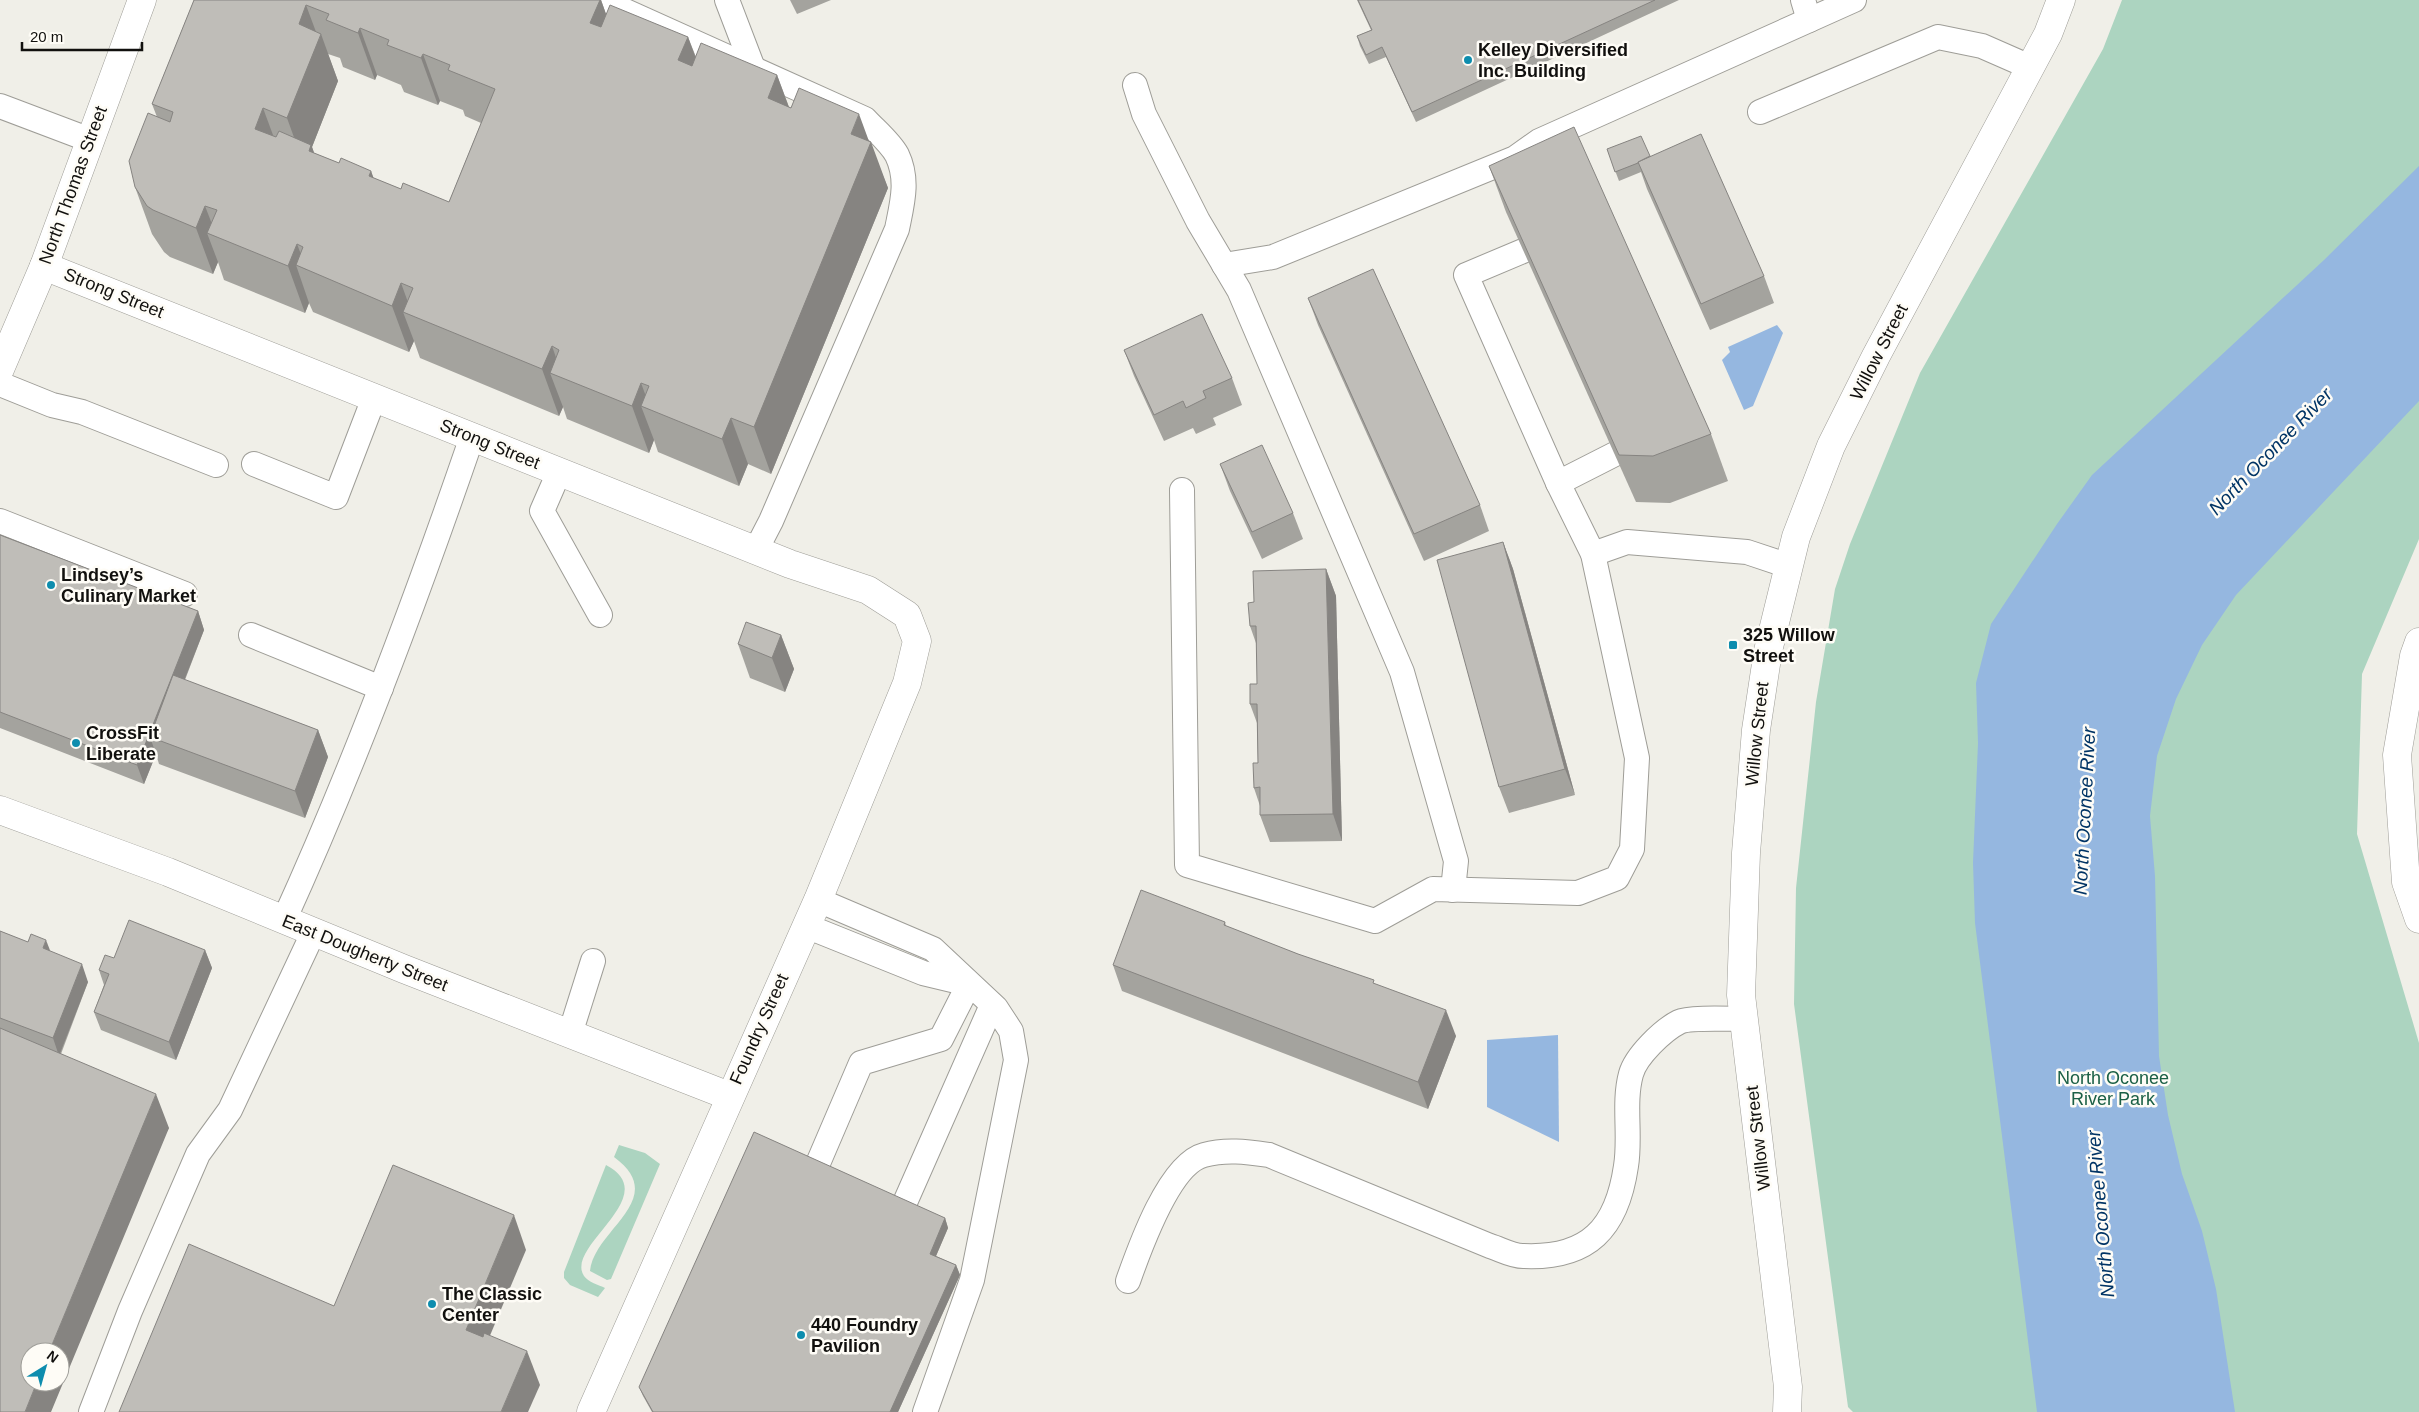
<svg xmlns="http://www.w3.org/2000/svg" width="2419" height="1412" font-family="Arial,sans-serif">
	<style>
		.green { fill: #acd4c0 }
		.water { fill: #95b7e0 }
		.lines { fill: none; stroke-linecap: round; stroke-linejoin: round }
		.lane-casing { stroke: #9e9d97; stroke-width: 26 }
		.street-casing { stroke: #9e9d97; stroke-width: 29 }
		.secondary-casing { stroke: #9e9d97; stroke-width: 29 }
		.lane { stroke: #fff; stroke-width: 24 }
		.street { stroke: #fff; stroke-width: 28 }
		.secondary { stroke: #fff; stroke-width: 28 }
		.wall { fill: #a4a39e; fill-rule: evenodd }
		.shaded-wall { fill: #868481 }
		.building { fill: #bfbdb8; stroke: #868481; fill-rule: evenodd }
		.poi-dot { fill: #0e8dae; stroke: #fefcf6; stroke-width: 2 }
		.labels { text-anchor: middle; stroke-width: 5; stroke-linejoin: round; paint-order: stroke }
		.poi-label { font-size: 18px; font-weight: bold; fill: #11100e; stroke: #fefcf6; text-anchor: start }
		.street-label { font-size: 18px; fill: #11100e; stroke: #fefcf6 }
		.park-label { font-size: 18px; fill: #1b6046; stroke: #fefcf6 }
		.water-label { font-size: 19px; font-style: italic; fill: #013465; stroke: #fefcf6 }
	</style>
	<rect width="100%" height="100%" fill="#f0efe8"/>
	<!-- green -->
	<g class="green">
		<path d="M2122 0H2419V539L2362 674 2357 834 2419 1043V1412H1853L1848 1407 1794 1004 1796 888 1816 702 1835 589 1850 544 1920 373 2103 49Z"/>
		<path d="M619 1145 645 1153 660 1164 611 1279 607 1280 590 1271C594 1229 671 1199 614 1157Z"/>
		<path d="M606 1165C665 1196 564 1246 584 1276 588 1282 599 1285 605 1288L598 1297 570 1285 564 1278V1272Z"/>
	</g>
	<!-- water -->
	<g class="water">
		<path d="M2419 166V401L2236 595 2202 645 2176 699 2157 756 2150 816 2155 876 2159 1056 2168 1115 2182 1174 2202 1231 2216 1289 2235 1412H2037L1975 923 1973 863 1978 743 1976 683 1991 624 2057 524 2092 475 2324 260Z"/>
		<path d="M1777 325 1783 333 1753 406 1744 410 1722 360 1730 352 1728 347Z"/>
		<path d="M1558 1035 1559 1142 1487 1107V1040Z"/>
	</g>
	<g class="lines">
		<defs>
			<g id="lane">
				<path d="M601 0 865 119C875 130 890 142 897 155 909 180 902 204 897 229L771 521 756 550"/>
				<path d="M727 0 753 68"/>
				<path d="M1803 0 1809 20"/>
				<path d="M1135 85 1144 114 1198 221 1239 290 1402 672 1456 861 1453 890"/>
				<path d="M0 106 90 140"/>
				<path d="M1760 112 1938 37 1982 46 2030 67"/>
				<path d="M1224 265 1273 257 1515 158 1539 141 1854 0"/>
				<path d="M0 384 52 405 82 412 216 465"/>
				<path d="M254 464 336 497 374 398"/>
				<path d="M559 472 542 511 600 615"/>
				<path d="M1558 483 1615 454"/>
				<path d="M1182 490 1187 865 1375 921 1433 889 1578 893 1617 878 1632 849 1637 758 1593 554 1558 483 1466 275 1523 251"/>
				<path d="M0 521 185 594"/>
				<path d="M1593 554 1627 542 1747 552 1789 566"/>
				<path d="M251 635 381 688"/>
				<path d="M818 900 933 949 996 1008 1011 1031 1016 1060 972 1280 925 1412"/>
				<path d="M284 920C356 762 416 600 472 437"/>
				<path d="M806 926 923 973 969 984"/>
				<path d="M570 1034 593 961"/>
				<path d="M816 1168 861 1063 941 1039 969 984"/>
				<path d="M903 1207 992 1005"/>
				<path d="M1128 1281C1139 1250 1169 1164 1204 1155 1226 1149 1247 1152 1269 1155L1490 1246C1500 1249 1512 1256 1523 1256 1589 1259 1617 1228 1626 1166 1631 1136 1623 1103 1631 1074 1636 1056 1663 1030 1679 1022 1689 1017 1731 1019 1744 1019"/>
				<path d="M91 1412 130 1311 198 1154 230 1110 314 931"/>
			</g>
			<g id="street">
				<path d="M44 266 790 564 868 590 907 615 917 641 907 683 818 900 591 1412"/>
				<path d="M0 810 168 872 404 969 729 1096"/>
			</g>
			<g id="secondary">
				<path d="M0 369 44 266 142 0"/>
				<path d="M2419 642 2414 656 2397 755 2406 882 2419 919"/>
				<path d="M1787 1412 1788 1387 1741 995 1746 853 1756 730 1768 651 1796 537 1831 446 1876 356 2048 34 2061 0"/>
			</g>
		</defs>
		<!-- lane casing -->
		<use href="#lane" class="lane-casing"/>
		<!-- street casing -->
		<use href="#street" class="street-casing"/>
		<!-- secondary casing -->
		<use href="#secondary" class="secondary-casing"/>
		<!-- lane -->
		<use href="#lane" class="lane"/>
		<!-- street -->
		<use href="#street" class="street"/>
		<!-- secondary -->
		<use href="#secondary" class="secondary"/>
	</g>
	<!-- wall -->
	<g class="wall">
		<path d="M194 0H601L606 14 688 37 696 57 777 75 789 107 869 141 888 188 771 474 748 464 739 486 658 452 654 440 649 453 567 419 563 407 559 416 420 358 414 341 409 352 313 312 309 303 305 313 224 280 218 262 213 274 170 257 164 252 152 234 135 187 157 117 152 104ZM328 54 340 58 343 67 375 80 377 75 401 85 404 92 438 105 440 101 463 110 465 116 481 123 449 202 401 189 373 178 371 171 339 163 314 153 312 147 338 81Z"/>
		<path d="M790 0H831L797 14Z"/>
		<path d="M1357 0H1679L1416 122 1386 57 1369 64 1360 46 1357 36 1371 30Z"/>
		<path d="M1607 149 1650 156 1764 276 1774 303 1710 330 1647 189 1641 172 1619 181Z"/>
		<path d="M1489 166 1711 434 1728 481 1670 503 1636 502 1506 212Z"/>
		<path d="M1308 298 1480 505 1489 531 1424 561 1318 325Z"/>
		<path d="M1124 350 1232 378 1242 405 1213 418 1216 425 1196 434 1193 428 1164 441 1134 376Z"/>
		<path d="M1220 464 1293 513 1303 539 1262 559 1230 491Z"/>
		<path d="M0 535 198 611 204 630 185 680 318 730 328 757 305 818 159 764 156 754 144 784 0 728Z"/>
		<path d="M1503 542 1513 569 1575 795 1509 813 1499 787Z"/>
		<path d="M1326 569 1336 596 1342 841 1270 842 1260 815V806L1254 788 1258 763 1257 723 1250 704 1257 684V646L1250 626 1254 602Z"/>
		<path d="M781 635 794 669 785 692 750 678 738 644Z"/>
		<path d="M1225 922 1226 926 1375 984 1456 1036 1428 1109 1122 991 1113 965Z"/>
		<path d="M0 931 50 951 88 982 61 1054 169 1128 0 1412Z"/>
		<path d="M205 950 212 968 176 1060 101 1030 94 1012 104 985 99 970 114 958Z"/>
		<path d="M945 1218 948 1228 936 1256 956 1265 960 1275 898 1412H652L643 1396 639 1387Z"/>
	</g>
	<!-- shaded-wall -->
	<g class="shaded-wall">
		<path d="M600 0H601L617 45 590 23Z"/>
		<path d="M306 5 319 40 321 34 338 81 312 147 328 191 304 165 287 118 299 24Z"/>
		<path d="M360 28 377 75 375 80 358 33Z"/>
		<path d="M688 37 705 83 678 60Z"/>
		<path d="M423 54 440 101 438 105 421 58Z"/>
		<path d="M777 75 794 121 768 98Z"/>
		<path d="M263 108 280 154 255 129Z"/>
		<path d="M859 114 870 144 871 142 888 188 771 474 754 427 851 134Z"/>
		<path d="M371 171 388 217 369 176Z"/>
		<path d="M205 206 217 237 207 233 218 262 213 274 196 228Z"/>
		<path d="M297 244 307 270 296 265 309 303 305 313 288 266Z"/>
		<path d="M401 283 413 316 403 312 414 341 409 352 392 306Z"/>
		<path d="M552 346 563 378 550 373 563 407 559 416 542 369Z"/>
		<path d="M641 383 651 410 641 406 654 440 649 453 632 406Z"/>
		<path d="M731 418 748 464 739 486 722 439Z"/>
		<path d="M1503 542 1513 569 1575 795 1565 769Z"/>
		<path d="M1326 569 1336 596 1342 841 1333 814Z"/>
		<path d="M198 611 204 630 160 742 150 737 156 754 144 784 137 765Z"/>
		<path d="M781 635 794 669 785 692 772 658Z"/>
		<path d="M318 730 328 757 305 818 295 791Z"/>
		<path d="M46 940 53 958 43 948Z"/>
		<path d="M205 950 212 968 176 1060 169 1042Z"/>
		<path d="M82 964 88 982 59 1056 53 1038Z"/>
		<path d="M1446 1010 1456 1036 1428 1109 1418 1082Z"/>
		<path d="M156 1094 169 1128 51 1412H25L37 1382H60V1352H49Z"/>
		<path d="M514 1215 526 1250 478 1364 466 1330Z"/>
		<path d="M945 1218 948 1228 933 1263 930 1254Z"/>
		<path d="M956 1265 960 1275 898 1412H890Z"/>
		<path d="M527 1351 540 1385 528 1412H501Z"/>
	</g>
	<!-- building -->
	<g class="building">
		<path d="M194 0H600L590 23 601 27 610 5 688 37 678 60 692 66 701 43 777 75 768 98 791 108 799 88 859 114 851 134 871 142 754 427 731 418 722 439 641 406 649 386 641 383 632 406 550 373 559 350 552 346 542 369 403 312 413 288 401 283 392 306 296 265 303 247 297 244 288 266 207 233 217 210 205 206 196 228 153 210 147 206 135 187 129 161 148 113 170 122 173 112 152 104ZM306 5 329 14 326 20 358 33 360 28 389 40 387 45 421 58 423 54 450 65 448 70 495 89 449 202 403 183 401 189 369 176 371 171 341 158 339 163 309 151 311 145 279 131 276 137 255 129 263 108 287 118 321 34 299 24Z"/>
		<path d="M1358 0H1655L1412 112 1382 47 1366 55 1357 36 1372 30Z"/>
		<path d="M1574 127 1711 434 1653 456 1619 455 1489 166Z"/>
		<path d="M1701 134 1764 276 1701 304 1638 162Z"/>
		<path d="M1641 136 1650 156 1638 162V163L1615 172 1607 149Z"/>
		<path d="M1373 269 1480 505 1414 534 1308 298Z"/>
		<path d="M1202 314 1232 378 1203 391 1206 398 1186 408 1183 401 1154 415 1124 350Z"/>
		<path d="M1262 445 1293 513 1252 532 1220 464Z"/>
		<path d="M0 535 198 611 137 765 0 712Z"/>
		<path d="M1503 542 1565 769 1499 787 1437 560Z"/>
		<path d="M1326 569 1333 814 1260 815V787L1254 788 1253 763H1258L1257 704H1250V684H1257L1256 626H1250L1248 603 1254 602 1253 571Z"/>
		<path d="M746 622 781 635 772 658 738 644Z"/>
		<path d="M173 675 318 730 295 791 150 737Z"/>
		<path d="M1141 890 1225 922 1224 925 1298 954 1374 980 1373 983 1446 1010 1418 1082 1113 965Z"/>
		<path d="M129 920 205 950 169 1042 94 1012 109 974 99 970 105 955 114 958Z"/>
		<path d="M0 931 28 942 31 934 46 940 43 948 82 964 53 1038 0 1018Z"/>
		<path d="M0 1028 156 1094 49 1352H30V1382H37L25 1412H0Z"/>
		<path d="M754 1132 945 1218 930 1254 956 1265 890 1412H653L639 1387Z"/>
		<path d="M393 1165 514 1215 466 1330 483 1337 484 1333 527 1351 501 1412H119L189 1244 334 1306Z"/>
	</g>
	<!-- markers -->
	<g class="poi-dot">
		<circle cx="1468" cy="60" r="5"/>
		<circle cx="51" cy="585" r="5"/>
		<rect x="1728" y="640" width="10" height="10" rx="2.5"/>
		<circle cx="76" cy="743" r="5"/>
		<circle cx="432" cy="1304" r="5"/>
		<circle cx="801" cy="1335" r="5"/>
	</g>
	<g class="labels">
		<!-- poi labels -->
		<g class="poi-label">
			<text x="1478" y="56">Kelley Diversified<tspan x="1478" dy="21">Inc. Building</tspan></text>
			<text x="61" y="581">Lindsey’s<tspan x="61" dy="21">Culinary Market</tspan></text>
			<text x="1743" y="641">325 Willow<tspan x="1743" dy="21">Street</tspan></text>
			<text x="86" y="739">CrossFit<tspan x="86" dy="21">Liberate</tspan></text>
			<text x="442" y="1300">The Classic<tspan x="442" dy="21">Center</tspan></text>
			<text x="811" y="1331">440 Foundry<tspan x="811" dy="21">Pavilion</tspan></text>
		</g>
		<!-- street labels -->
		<g class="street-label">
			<text transform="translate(73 185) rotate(-70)" y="6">North Thomas Street</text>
			<text transform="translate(114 293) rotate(22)" y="6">Strong Street</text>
			<text transform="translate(1879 352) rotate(-63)" y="6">Willow Street</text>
			<text transform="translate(490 444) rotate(22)" y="6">Strong Street</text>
			<text transform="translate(1757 734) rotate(-84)" y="6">Willow Street</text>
			<text transform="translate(365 953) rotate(22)" y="6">East Dougherty Street</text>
			<text transform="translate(759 1029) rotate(-66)" y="6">Foundry Street</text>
			<text transform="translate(1758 1138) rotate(-97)" y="6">Willow Street</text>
		</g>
		<!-- park labels -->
		<g class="park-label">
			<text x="2113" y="1084">North Oconee<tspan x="2113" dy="21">River Park</tspan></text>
		</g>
		<!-- water labels -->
		<g class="water-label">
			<text transform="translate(2270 451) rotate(-46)" y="7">North Oconee River</text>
			<text transform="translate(2084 811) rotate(-87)" y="7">North Oconee River</text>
			<text transform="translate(2100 1214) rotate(-95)" y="7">North Oconee River</text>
		</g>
	</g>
	<!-- north arrow -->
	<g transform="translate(45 1367) rotate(37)"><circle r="24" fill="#fefcf6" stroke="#9f9e99"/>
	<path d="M0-4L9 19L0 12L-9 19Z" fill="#0e8dae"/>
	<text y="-8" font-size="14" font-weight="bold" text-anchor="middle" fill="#11100e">N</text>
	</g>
	<!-- scale -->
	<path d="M22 42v8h120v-8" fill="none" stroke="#11100e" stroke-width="2.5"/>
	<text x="30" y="42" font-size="15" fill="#11100e" stroke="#fefcf6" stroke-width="4" paint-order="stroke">20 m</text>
</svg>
